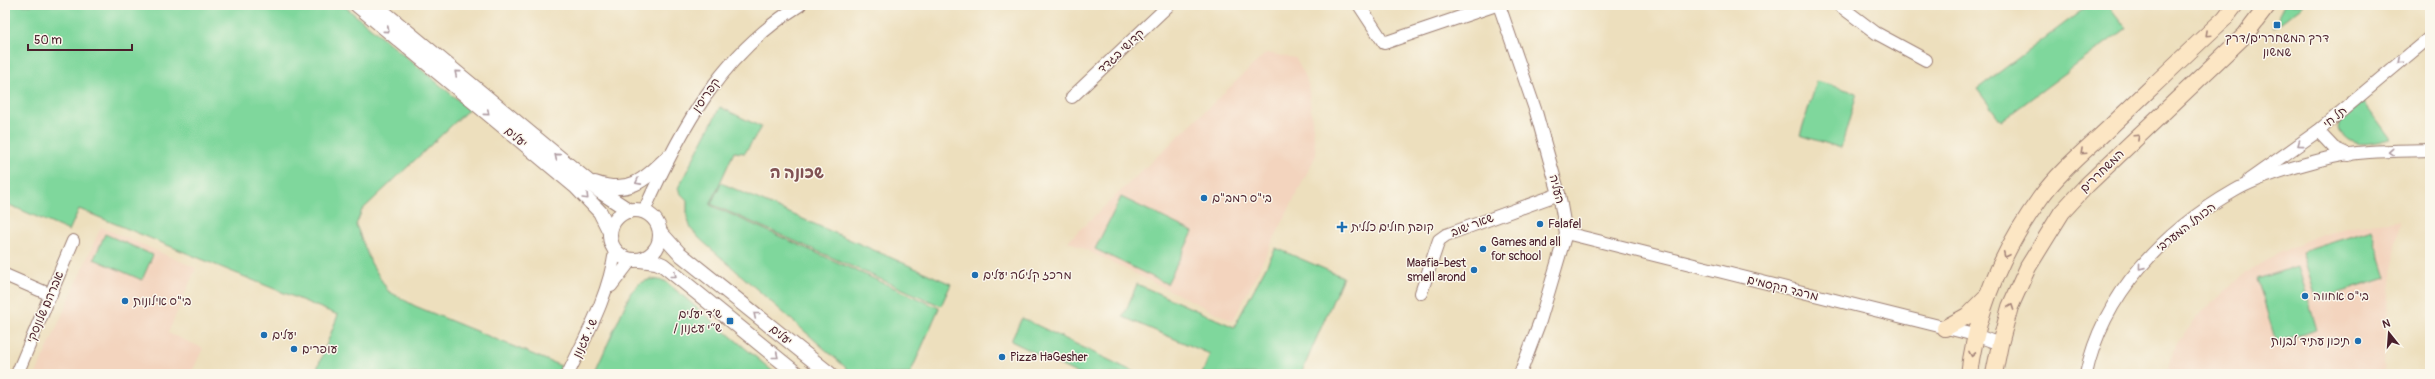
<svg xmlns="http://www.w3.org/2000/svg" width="2435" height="379" font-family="Pangolin,'Playpen Sans Hebrew',sans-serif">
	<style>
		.built { fill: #f3d4be }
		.green { fill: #7fd79c; stroke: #647b64 }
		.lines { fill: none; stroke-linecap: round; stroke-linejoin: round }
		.minor-casing { stroke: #9c7f74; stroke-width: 14 }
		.tertiary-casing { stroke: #9c7f74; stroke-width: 16 }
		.secondary-casing { stroke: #9c7f74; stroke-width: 18 }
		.minor { stroke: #fff; stroke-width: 12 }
		.tertiary { stroke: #fff; stroke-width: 14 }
		.secondary { stroke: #fce6c4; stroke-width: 16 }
		.oneway { stroke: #ae9aa0 }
		.oneway2 { stroke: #a38278 }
		.poi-dot { fill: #1f6fb2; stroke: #fbf7ec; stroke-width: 1.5 }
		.labels { text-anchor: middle; stroke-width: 3; stroke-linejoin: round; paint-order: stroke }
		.poi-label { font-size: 12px; fill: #4a1f2b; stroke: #fbf7ec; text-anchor: start }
		.street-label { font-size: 12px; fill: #4a1f2b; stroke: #fbf7ec }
		.district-label { font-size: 16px; font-weight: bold; fill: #815254; stroke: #fbf7ec }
	</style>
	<rect width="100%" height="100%" fill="#fbf7ec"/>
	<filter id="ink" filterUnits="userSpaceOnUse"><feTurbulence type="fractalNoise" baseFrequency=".025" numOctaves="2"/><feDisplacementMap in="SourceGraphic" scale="8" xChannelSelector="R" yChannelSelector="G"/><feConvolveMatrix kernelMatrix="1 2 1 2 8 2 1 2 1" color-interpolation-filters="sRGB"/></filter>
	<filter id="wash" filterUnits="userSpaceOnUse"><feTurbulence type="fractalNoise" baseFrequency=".012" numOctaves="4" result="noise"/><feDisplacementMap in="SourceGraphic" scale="16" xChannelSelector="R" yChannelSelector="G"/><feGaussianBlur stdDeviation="0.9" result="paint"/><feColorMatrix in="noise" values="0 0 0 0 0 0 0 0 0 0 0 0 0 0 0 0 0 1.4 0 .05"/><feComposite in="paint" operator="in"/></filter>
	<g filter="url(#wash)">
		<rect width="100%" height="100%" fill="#eddfbd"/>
		<!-- built -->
		<g class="built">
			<path d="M1266 53 1296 58 1308 84 1316 155 1233 321 1068 241Z"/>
			<path d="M2399 221 2386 321 2383 364 2384 374H2168L2174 348 2197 317 2243 275 2279 253 2315 237 2357 225Z"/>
			<path d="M101 227 196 268 168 333 203 348 191 374H36Z"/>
		</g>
		<!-- green -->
		<g class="green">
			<path d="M5 5H343L469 109 362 210 356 225 371 263 388 291 415 306 561 366 557 374H315L338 315 79 209 69 231 5 203Z"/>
			<path d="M2089 5H2108L2126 28 2001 121 1977 89Z"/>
			<path d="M2285 5H2304L2273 28Z"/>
			<path d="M1817 81 1857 93 1841 148 1800 135Z"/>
			<path d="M2364 102 2391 139C2368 143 2354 151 2339 129L2341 118Z"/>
			<path d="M720 107 761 127 745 153 734 152 710 205 939 308 910 374H853L700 239 691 229 687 217V200L680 193 678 188Z"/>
			<path d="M721 183 951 284 941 306 711 204Z"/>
			<path d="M1121 197 1193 232 1167 284 1095 249Z"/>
			<path d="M2371 230 2386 278 2317 300 2302 252Z"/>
			<path d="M105 234 153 255 142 280 94 259Z"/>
			<path d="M1276 248 1343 277 1301 374H1202L1210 354 1123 317 1137 284 1234 327Z"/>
			<path d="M2298 266 2317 330 2276 342 2257 279Z"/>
			<path d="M651 279 665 281 776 374H599L595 372 631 292 640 283Z"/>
			<path d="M1022 318 1138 374H1078L1011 341Z"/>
		</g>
	</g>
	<g filter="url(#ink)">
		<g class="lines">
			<defs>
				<g id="minor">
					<path d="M1359 5 1384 43 1496 5"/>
					<path d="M1499 5 1536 112 1559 194 1566 233 1540 321 1520 374"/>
					<path d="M1839 5 1876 33 1926 60"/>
					<path d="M1072 97 1169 5"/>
					<path d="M2318 131 2334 148 2349 155"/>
					<path d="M2249 180 2318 131 2430 37"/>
					<path d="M644 211C681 128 720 55 800 5"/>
					<path d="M1566 233 1975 335 2000 344"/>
					<path d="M5 275 51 295"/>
					<path d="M611 286 631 260"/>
					<path d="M1421 293 1439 240 1446 235 1559 194"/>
					<path d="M17 374 73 241"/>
					<path d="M568 374C587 334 609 295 615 251"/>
					<path d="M2086 374C2103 294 2164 231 2234 191 2258 177 2300 165 2328 158 2360 150 2397 151 2430 150"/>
				</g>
				<g id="tertiary">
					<path d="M357 5 575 186 600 212 610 232"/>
					<path d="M375 5 601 192 630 211"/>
					<path d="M595 183C630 195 644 180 668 157"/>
					<circle cx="635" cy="235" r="25"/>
					<path d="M660 232 679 253 830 374"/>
					<path d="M640 260 656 262 663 265 797 374"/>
				</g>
				<g id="secondary">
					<path d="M1945 328 1967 316 1985 298"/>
					<path d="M1969 374C1977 310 2003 249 2041 197 2060 171 2086 150 2109 128 2148 91 2186 54 2225 18L2235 5"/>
					<path d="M1994 374 2000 344 2010 307 2028 267 2062 212 2087 185 2245 35 2268 5"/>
				</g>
			</defs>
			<!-- minor casing -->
			<use href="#minor" class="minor-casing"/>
			<!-- tertiary casing -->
			<use href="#tertiary" class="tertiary-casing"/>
			<!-- secondary casing -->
			<use href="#secondary" class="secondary-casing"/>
			<!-- minor -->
			<use href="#minor" class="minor"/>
			<!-- tertiary -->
			<use href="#tertiary" class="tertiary"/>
			<!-- secondary -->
			<use href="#secondary" class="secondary"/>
		</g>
		<!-- one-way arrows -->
		<defs><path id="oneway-chevron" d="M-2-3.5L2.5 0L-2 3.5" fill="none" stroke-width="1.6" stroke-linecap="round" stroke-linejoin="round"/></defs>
		<g class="oneway">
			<use href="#oneway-chevron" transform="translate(387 30) rotate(40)"/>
			<use href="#oneway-chevron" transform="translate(2400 61) rotate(139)"/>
			<use href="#oneway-chevron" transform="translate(457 73) rotate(-140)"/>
			<use href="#oneway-chevron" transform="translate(487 113) rotate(40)"/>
			<use href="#oneway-chevron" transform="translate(2300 144) rotate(144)"/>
			<use href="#oneway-chevron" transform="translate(2391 152) rotate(176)"/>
			<use href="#oneway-chevron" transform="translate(557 156) rotate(-140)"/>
			<use href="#oneway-chevron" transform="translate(638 182) rotate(152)"/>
			<use href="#oneway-chevron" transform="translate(586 197) rotate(45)"/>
			<use href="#oneway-chevron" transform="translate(2141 267) rotate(129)"/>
			<use href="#oneway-chevron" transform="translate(674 275) rotate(39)"/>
			<use href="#oneway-chevron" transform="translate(756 315) rotate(-141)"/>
			<use href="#oneway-chevron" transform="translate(776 356) rotate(39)"/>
		</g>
		<g class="oneway2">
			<use href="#oneway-chevron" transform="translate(2208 34) rotate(137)"/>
			<use href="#oneway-chevron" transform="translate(2137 137) rotate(-43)"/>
			<use href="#oneway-chevron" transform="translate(2083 152) rotate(137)"/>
			<use href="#oneway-chevron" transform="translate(2006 255) rotate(115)"/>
			<use href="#oneway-chevron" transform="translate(2011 307) rotate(-70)"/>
			<use href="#oneway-chevron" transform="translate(1972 354) rotate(100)"/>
		</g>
	</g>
	<!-- markers -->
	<g class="poi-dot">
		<rect x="2273" y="21" width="8" height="8" rx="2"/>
		<circle cx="1204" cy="198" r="4"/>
		<circle cx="1540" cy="224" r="4"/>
		<path d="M1340 221h4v4h4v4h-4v4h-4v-4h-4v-4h4z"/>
		<circle cx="1483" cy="249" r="4"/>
		<circle cx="1474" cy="270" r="4"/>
		<circle cx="975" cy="275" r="4"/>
		<circle cx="2305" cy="296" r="4"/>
		<circle cx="125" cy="301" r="4"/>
		<rect x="726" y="317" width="8" height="8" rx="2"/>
		<circle cx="264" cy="335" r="4"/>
		<circle cx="2358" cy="341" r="4"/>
		<circle cx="294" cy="349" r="4"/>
		<circle cx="1002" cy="357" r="4"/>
	</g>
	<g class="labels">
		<!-- poi labels -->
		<g class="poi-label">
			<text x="2277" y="42" text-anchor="middle">דרך המשחררים/דרך<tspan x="2277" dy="14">שמשון</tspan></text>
			<text x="1212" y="202">בי"ס רמב"ם</text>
			<text x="1548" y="228">Falafel</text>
			<text x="1351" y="231">קופת חולים כללית</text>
			<text x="1491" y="246">Games and all<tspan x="1491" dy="14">for school</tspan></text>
			<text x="1466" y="267" text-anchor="end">Maafia-best<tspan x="1466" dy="14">smell arond</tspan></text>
			<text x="983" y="279">מרכז קליטה יעלים</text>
			<text x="2313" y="300">בי"ס אחווה</text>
			<text x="133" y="305">בי"ס אילונות</text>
			<text x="722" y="318" text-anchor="end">ש׳ד יעלים<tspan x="722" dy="14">/ ש״י עגנון</tspan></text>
			<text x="272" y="339">יעלים</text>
			<text x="2350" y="345" text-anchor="end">תיכון עתיד לבנות</text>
			<text x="302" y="353">עופרים</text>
			<text x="1010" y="361">Pizza HaGesher</text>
		</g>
		<!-- street labels -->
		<g class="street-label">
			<text transform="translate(1121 51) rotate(-43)" y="4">קדושי בגדד</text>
			<text transform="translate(706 95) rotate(-55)" y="4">קפריסין</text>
			<text transform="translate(2335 117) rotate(-40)" y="4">תל חי</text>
			<text transform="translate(516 137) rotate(40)" y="4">יעלים</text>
			<text transform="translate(2102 171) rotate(-44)" y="4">המשחררים</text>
			<text transform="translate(1557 189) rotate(76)" y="4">העליה</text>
			<text transform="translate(1472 225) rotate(-21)" y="4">שאר ישוב</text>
			<text transform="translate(2186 227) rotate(-38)" y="4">הכותל המערבי</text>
			<text transform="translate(1783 288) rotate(14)" y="4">מרבד הקסמים</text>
			<text transform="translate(45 307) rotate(-67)" y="4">אברהם שלונסקי</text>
			<text transform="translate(781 335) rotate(39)" y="4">יעלים</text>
			<text transform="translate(585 338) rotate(-65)" y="4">ש.י. עגנון</text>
		</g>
		<!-- district labels -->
		<g class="district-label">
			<text x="797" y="178">שכונה ה</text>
		</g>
	</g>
	<!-- margin -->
	<rect width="2435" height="379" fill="none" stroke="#fbf7ec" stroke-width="20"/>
	<!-- north arrow -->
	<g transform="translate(2389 333) rotate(343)" stroke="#fbf7ec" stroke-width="3" paint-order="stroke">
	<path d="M0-3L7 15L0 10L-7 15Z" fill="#4a1f2b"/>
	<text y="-6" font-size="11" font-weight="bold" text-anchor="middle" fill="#4a1f2b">N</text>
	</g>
	<!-- scale -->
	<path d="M28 44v6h104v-6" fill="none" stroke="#4a1f2b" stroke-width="2"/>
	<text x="34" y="44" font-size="12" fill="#4a1f2b" stroke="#fbf7ec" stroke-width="3" paint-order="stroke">50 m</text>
</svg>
